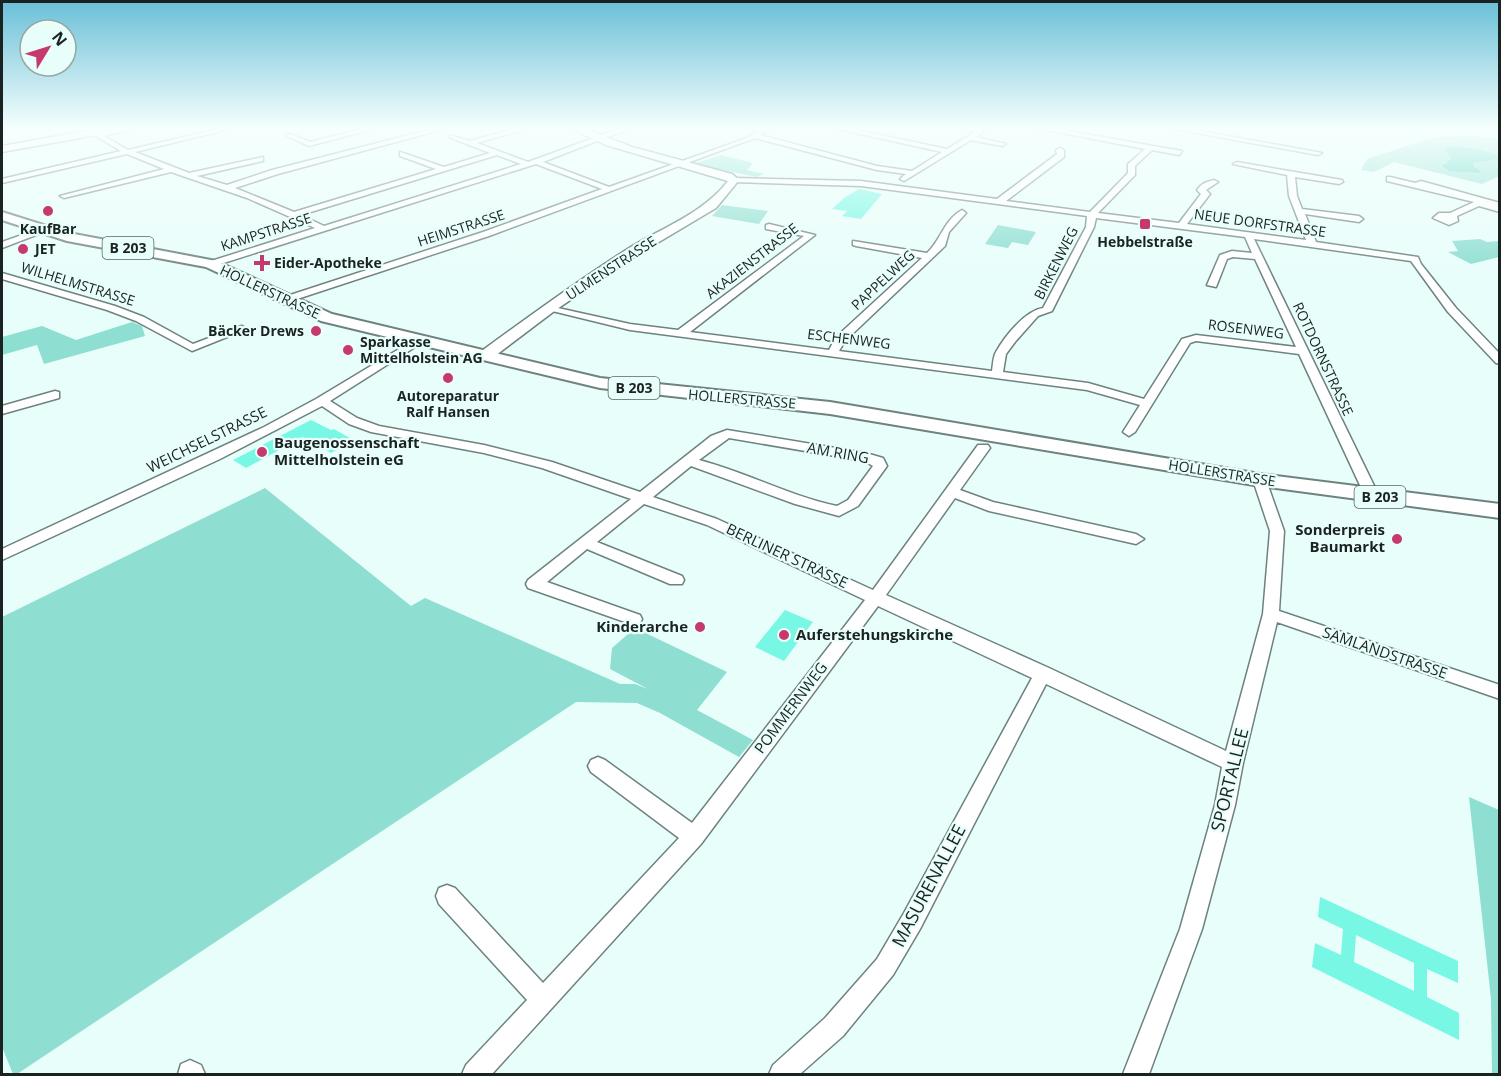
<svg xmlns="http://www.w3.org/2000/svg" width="1501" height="1076" font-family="'Open Sans',sans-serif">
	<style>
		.green { fill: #8eded1 }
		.water { fill: #4acfbe }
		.building { fill: #77f7e4; fill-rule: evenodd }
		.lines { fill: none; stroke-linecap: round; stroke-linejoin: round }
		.street-casing { stroke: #6e827f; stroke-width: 3 }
		.secondary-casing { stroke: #6e827f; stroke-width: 3 }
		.primary-casing { stroke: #6e827f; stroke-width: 4 }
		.street { fill: #fff; fill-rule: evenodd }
		.secondary { fill: #fff; fill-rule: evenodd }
		.primary { fill: #fff; fill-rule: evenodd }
		.poi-dot { fill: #c6396c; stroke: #e8fefa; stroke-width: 2 }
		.labels { text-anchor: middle; stroke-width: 4.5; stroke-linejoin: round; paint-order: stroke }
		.far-street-label { font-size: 14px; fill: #1b2322; stroke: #e8fefa }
		.far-poi-label { font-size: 14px; font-weight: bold; fill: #1b2322; stroke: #e8fefa }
		.shield { fill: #e8fefa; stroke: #586563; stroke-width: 1.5 }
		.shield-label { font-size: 14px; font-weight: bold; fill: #1b2322 }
		.street-label { font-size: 15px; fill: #1b2322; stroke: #e8fefa }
		.poi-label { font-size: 15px; font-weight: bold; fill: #1b2322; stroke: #e8fefa; text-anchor: start }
		.near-street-label { font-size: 18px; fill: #1b2322; stroke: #e8fefa }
	</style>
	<rect width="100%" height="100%" fill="#e8fefa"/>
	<!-- green -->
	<g class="green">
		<path d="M1476 136 1499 139V156L1468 148 1450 156 1451 159 1444 164 1474 167 1472 163 1499 159V176L1482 184 1394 162 1374 172 1361 170 1367 159 1434 137Z"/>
		<path d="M721 155 753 163 747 170 764 174 757 177 693 164Z"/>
		<path d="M722 205 768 211 759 224 712 216Z"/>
		<path d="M998 225 1036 232 1028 245 1012 242 1008 248 985 244Z"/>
		<path d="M1480 239 1487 242 1499 241V257L1471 264 1448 252 1458 251 1452 241Z"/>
		<path d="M132 322 142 326 145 336 44 364 37 345 2 355V337L42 326 76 340Z"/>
		<path d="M265 488 411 606 425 598 620 684H635L648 689 610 669 612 648 635 628 727 672 697 710 753 740 739 757 660 713 637 703 576 702 17 1074H13L2 1047V617Z"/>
		<path d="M1469 797 1499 810V1074H1492L1491 999Z"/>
	</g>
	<!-- water -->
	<path class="water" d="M1455 146 1482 150 1499 156V159L1473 163 1474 167 1481 171 1480 173 1449 171 1442 166 1451 159 1444 148Z"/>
	<!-- building -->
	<g class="building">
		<path d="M859 189 882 194 861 219 842 216 847 211 832 209 844 198Z"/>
		<path d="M311 420 331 430 334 429 355 441 331 453 303 437 246 468 233 460Z"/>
		<path d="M785 610 813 622 784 661 755 647Z"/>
		<path d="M1320 897 1458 961V983L1427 969V997L1459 1013V1040L1312 967 1315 943 1341 955 1343 929 1318 917ZM1356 935 1414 963V991L1354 962Z"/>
	</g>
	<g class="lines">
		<defs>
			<g id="street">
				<path d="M2 127H9L2 130Z"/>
				<path d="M129 127H142L104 136 128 150 226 127H238L135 152 189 173 263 157V161L197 176 227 185 272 170 440 127H451L278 174 235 188 294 212 436 169 400 156V152L444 167 490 153 449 137V135L470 141 521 127H532L477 143 528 162 624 127H633L543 162 609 187 747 138 764 127H772L760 135 877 166 912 171 942 152 829 127H842L947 149 975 132 958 127H990L976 137 1006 144 1002 146 971 140 904 181 900 179 906 174 877 170 755 138 489 236 285 303 280 300 281 298 483 232 602 189 536 164 211 267 208 266V262L315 228 247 198 171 172 64 198 60 196 164 169 127 154 2 183V179L121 151 91 133ZM497 155 521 164 324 226 301 215Z"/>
				<path d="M370 127H381L309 146 287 136 290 134 310 142Z"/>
				<path d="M1031 127H1045L1182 151 1179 155 1152 150 1135 166V175L1098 213 1179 223 1201 194 1197 190C1202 183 1206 182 1214 180L1218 182 1206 190 1210 194 1187 224 1306 240 1289 196 1287 175 1233 164 1237 162 1342 180 1343 182 1339 184 1295 177 1297 196 1302 209 1359 216 1363 219 1359 222 1305 214 1316 242 1418 257 1421 264 1456 308 1500 354V364L1496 363 1448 312 1411 261 1254 239 1379 496 1372 500 1365 496 1299 354 1196 341 1190 343 1135 432 1129 436 1123 432 1140 405 1087 390 630 330 544 309 549 306 630 324 678 330 804 236 766 229V225L769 224 815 235 690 332 829 350 836 337 922 258 856 246 853 245V241L927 253C941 240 944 220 962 210L966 213 949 232 945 246 845 341 839 351 992 371C993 365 993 357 996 352 1005 336 1025 311 1043 308L1086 227 1087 216 861 186 734 182 730 180 734 178 861 181 997 199 1057 154 1056 150 1060 148 1064 150V157L1006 201 1090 212 1128 173V164L1145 149ZM1096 218 1245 237 1252 253 1232 251 1220 255 1207 285 1216 287 1227 259 1233 257 1255 259 1296 347 1196 335 1182 339 1144 399 1088 383 1003 372 1006 354 1015 342 1038 316 1052 311 1094 227Z"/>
				<path d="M1163 127H1178L1322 153 1318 155Z"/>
				<path d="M1390 177 1415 183 1421 181 1500 203V212L1479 206 1457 216 1458 221 1449 225 1433 218 1439 213H1450L1474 202 1387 181V177Z"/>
				<path d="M42 228 49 230 2 248V242Z"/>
				<path d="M2 273 115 306 144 317 193 344 238 327 242 326 247 329 192 351 136 321 107 310 2 279Z"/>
				<path d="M419 337 423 338V342L330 401 357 418 379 426 484 445 552 462 640 492 711 436 727 430 866 453 883 458 887 466 858 506 839 516 795 504 691 466 653 497 717 519 873 590 978 445H988L990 448 960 490 993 502 1136 534 1144 539 1136 544 989 511 955 498 886 595 1049 668 1226 751 1263 614 1270 531 1253 480 1260 476 1265 477 1284 531 1279 611 1500 685V699L1277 622 1243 763 1235 805 1202 929 1149 1074H1123L1180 929 1215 805 1222 767 1046 684 920 929 893 975 843 1036 800 1074H769L773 1065 825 1018 877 959 904 913 1032 678 878 606 701 844 492 1074H462L466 1065 527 1000 439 904 436 896 439 888 447 885 455 888 543 983 679 838 591 772 588 766 591 760 598 757 605 760 692 823 865 600 707 525 644 504 597 542 682 576 684 580 682 584H670L587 549 547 582 640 615 642 619 640 623 634 625 628 623 528 588 526 584 528 580 631 499 542 468 484 453 371 432 349 424 322 406 220 459 2 560V549L264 427 316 399ZM729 438 864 461 873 466 848 500 837 506C789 496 746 472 699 460Z"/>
				<path d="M55 391 59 392V398L2 414V406Z"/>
				<path d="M190 1060 201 1065 205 1074H178L181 1064Z"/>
			</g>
			<g id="secondary">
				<path d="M108 127H129L124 130 2 152V146Z"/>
				<path d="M567 127H580L632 147 732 174 739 180 716 208 637 255 557 309 491 359H479L477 356 479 353C528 317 576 282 626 250 661 228 703 214 728 181L606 145Z"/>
			</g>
			<path id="primary" d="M2 212 69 233 216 261 332 314 600 378 830 402 1260 474 1500 504V518L1260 486 830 414 600 388 321 321 206 267 67 241 2 220Z"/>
		</defs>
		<!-- street casing -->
		<use href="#street" class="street-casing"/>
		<!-- secondary casing -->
		<use href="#secondary" class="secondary-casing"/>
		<!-- primary casing -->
		<use href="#primary" class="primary-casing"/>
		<!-- street -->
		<use href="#street" class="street"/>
		<!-- secondary -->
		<use href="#secondary" class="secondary"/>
		<!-- primary -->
		<use href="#primary" class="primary"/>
	</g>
	<!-- sky -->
	<linearGradient id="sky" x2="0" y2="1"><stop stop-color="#69bfd7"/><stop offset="0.46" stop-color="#f5fffd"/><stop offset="1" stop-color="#f5fffd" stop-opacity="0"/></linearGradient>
	<rect width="1501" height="278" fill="url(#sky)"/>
	<!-- markers -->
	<g class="poi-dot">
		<circle cx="48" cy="211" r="6"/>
		<rect x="1139" y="218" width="12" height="12" rx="3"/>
		<circle cx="23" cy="249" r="6"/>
		<path d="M259 254h6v6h6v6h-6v6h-6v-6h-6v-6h6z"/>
		<circle cx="316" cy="331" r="6"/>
		<circle cx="348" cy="350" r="6"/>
		<circle cx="448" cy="378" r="6"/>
		<circle cx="262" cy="452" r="6"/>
		<circle cx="1397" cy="539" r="6"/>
		<circle cx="700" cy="627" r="6"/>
		<circle cx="784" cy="635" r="6"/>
	</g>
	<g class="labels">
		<!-- far-street labels -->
		<g class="far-street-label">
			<text transform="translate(1260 223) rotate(8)" y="5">NEUE DORFSTRASSE</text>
			<text transform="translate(461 228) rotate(-18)" y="5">HEIMSTRASSE</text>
			<text transform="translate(266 232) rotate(-18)" y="5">KAMPSTRASSE</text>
			<text transform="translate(752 261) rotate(-38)" y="5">AKAZIENSTRASSE</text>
			<text transform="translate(1056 263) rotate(-63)" y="5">BIRKENWEG</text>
			<text transform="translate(611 268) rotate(-33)" y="5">ULMENSTRASSE</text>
			<text transform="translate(883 280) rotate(-43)" y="5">PAPPELWEG</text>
			<text transform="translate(78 284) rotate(17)" y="5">WILHELMSTRASSE</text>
			<text transform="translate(270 292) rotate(25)" y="5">HOLLERSTRASSE</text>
			<text transform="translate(1246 329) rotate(7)" y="5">ROSENWEG</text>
			<text transform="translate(849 339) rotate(7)" y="5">ESCHENWEG</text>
			<text transform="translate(1323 359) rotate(65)" y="5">ROTDORNSTRASSE</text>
			<text transform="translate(742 399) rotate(5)" y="5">HOLLERSTRASSE</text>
			<text transform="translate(1222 473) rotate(9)" y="5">HOLLERSTRASSE</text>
		</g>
		<!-- far-poi labels -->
		<g class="far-poi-label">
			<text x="48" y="234">KaufBar</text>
			<text x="1145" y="247">Hebbelstraße</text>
			<text x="35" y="254" text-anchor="start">JET</text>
			<text x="274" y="268" text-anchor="start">Eider-Apotheke</text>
			<text x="304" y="336" text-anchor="end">Bäcker Drews</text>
			<text x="360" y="347" text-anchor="start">Sparkasse<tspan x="360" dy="16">Mittelholstein AG</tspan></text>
			<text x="448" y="401">Autoreparatur<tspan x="448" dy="16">Ralf Hansen</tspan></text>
		</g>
		<!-- shield labels -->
		<g class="shield">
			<rect x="102.5" y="237" width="51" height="22" rx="4.5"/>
			<rect x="608.5" y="377" width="51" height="22" rx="4.5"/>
			<rect x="1354.5" y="486" width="51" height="22" rx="4.5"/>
		</g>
		<g class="shield-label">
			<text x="128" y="253">B 203</text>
			<text x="634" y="393">B 203</text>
			<text x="1380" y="502">B 203</text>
		</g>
		<!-- street labels -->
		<g class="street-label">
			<text transform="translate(207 440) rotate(-26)" y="5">WEICHSELSTRASSE</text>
			<text transform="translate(838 453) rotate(10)" y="5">AM RING</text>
			<text transform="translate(787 556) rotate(25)" y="5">BERLINER STRASSE</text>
			<text transform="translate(1385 653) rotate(19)" y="5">SAMLANDSTRASSE</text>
			<text transform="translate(791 708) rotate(-53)" y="5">POMMERNWEG</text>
		</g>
		<!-- poi labels -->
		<g class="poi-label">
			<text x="274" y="448">Baugenossenschaft<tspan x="274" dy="17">Mittelholstein eG</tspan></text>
			<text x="1385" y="535" text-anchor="end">Sonderpreis<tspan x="1385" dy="17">Baumarkt</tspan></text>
			<text x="688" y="632" text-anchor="end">Kinderarche</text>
			<text x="796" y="640">Auferstehungskirche</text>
		</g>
		<!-- near-street labels -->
		<g class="near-street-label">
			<text transform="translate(1230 780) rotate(-76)" y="6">SPORTALLEE</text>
			<text transform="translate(929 886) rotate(-62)" y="6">MASURENALLEE</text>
		</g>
	</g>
	<!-- border -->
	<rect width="1501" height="1076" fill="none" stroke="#1b2322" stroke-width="6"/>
	<!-- north arrow -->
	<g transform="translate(48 48) rotate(52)"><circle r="28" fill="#e8fefa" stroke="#96a6a4" stroke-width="1.5"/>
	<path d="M0-4.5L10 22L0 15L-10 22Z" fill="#c6396c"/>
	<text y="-9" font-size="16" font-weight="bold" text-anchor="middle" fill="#1b2322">N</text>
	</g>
</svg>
